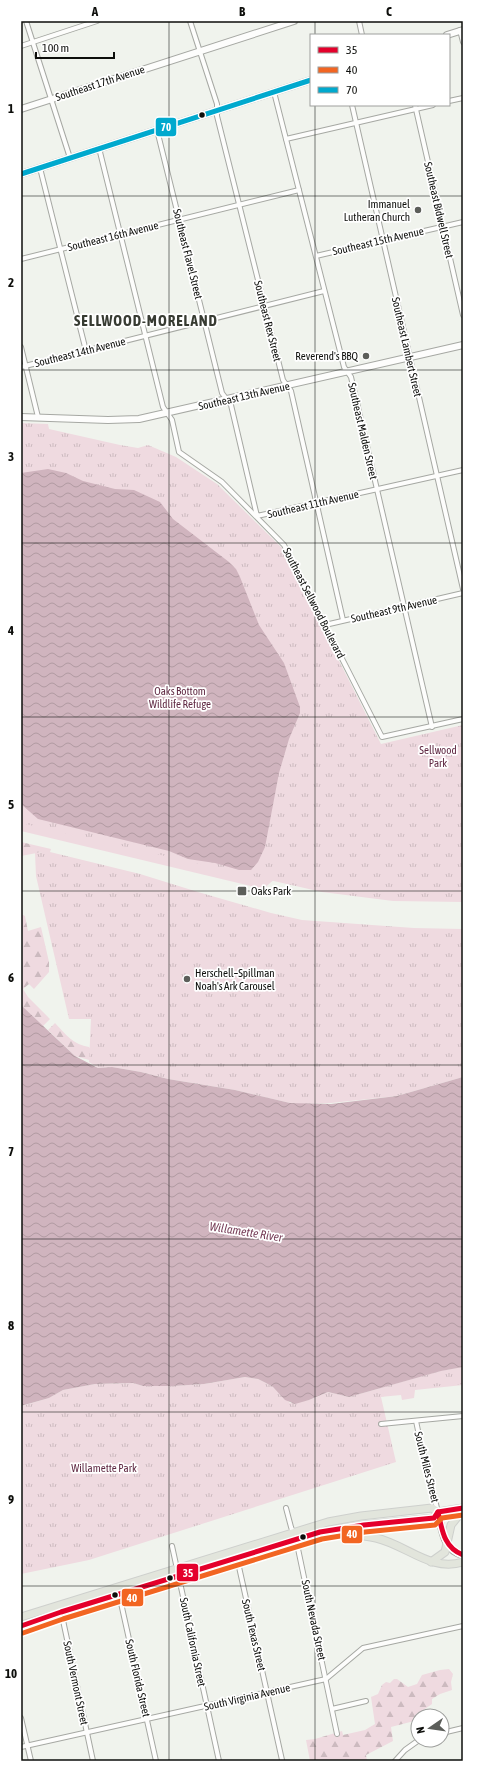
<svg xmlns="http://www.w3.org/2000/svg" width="484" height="1782" font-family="'Asap Condensed',sans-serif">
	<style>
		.grass { fill: #efdae0 }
		.forest { fill: url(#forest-firs) }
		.park { fill: url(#park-tufts) }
		.water { fill: url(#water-waves) }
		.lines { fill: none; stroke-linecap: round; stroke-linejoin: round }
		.street-casing { stroke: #a6a8a3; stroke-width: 6 }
		.secondary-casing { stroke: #a6a8a3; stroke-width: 8 }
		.primary-casing { stroke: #ced0cd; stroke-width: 9 }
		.street { stroke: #fdfdfc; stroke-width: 4 }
		.secondary { stroke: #fdfdfc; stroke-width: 6 }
		.primary { stroke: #e2e5dc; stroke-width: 7 }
		.bus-1-casing { stroke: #fff; stroke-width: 8 }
		.bus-2-casing { stroke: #fff; stroke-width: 8 }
		.bus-3-casing { stroke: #fff; stroke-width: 8 }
		.bus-1 { stroke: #e4002b; stroke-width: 5 }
		.bus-2 { stroke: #f26522; stroke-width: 5 }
		.bus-3 { stroke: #00a9ce; stroke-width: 5 }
		.grid { fill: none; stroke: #0d0e0b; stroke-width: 1; stroke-opacity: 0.55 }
		.bus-dot { fill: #0d0e0b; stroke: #fff; stroke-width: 1.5 }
		.poi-dot { fill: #5c5e5a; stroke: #fff; stroke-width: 1.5 }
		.labels { text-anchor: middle; stroke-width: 3.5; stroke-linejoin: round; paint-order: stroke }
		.street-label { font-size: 11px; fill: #0d0e0b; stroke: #fff }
		.poi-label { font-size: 11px; fill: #0d0e0b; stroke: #fff; text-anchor: end }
		.park-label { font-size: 11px; fill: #5f2842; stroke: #fff }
		.water-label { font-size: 12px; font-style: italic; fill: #783f59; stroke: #fff }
		.district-label { font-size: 15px; font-weight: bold; letter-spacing: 1px; fill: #373b32; stroke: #fff }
		.line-badge { stroke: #fff; stroke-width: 1.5 }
		.badge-label { font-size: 11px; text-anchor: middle; font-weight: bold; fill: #fff }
		.neatline { fill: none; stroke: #0d0e0b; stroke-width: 1.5 }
		.grid-label { font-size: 13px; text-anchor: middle; font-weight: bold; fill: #0d0e0b }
	</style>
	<defs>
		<pattern id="forest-firs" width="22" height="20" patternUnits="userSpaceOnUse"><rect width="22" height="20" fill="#efdae0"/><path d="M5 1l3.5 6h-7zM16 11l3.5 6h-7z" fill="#ccbabf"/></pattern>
		<pattern id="park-tufts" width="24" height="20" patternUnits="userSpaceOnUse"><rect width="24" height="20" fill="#efdae0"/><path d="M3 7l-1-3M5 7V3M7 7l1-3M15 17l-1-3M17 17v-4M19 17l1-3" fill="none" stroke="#ccbabf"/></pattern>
		<pattern id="water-waves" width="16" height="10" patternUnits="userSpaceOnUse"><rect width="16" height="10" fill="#d0b4be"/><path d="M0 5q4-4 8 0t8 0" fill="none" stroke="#b19aa2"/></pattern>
	</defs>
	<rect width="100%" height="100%" fill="#f0f3ed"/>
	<!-- grass -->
	<g class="grass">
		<path d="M21 804 276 878 263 889 21 831Z"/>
		<path d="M463 1367V1385L415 1390 414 1398 402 1400 401 1395 380 1397 378 1389 441 1371Z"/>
	</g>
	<!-- forest -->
	<g class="forest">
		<path d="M21 842 51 849 50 852H42L21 856Z"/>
		<path d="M21 914 25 916 28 931 41 927 49 962V972L34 989 29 984 23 989 28 997 50 1019 43 1026 21 1005Z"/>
		<path d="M55 1023C65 1034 74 1045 89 1047L100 1063 75 1056 48 1030Z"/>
		<path d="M449 1669 453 1674 451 1682 452 1690 440 1694 432 1699V1704L422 1711 423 1716H418V1720L391 1727 393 1741 366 1755 367 1761H310L306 1740 315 1739 342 1731 343 1735 365 1730 375 1724 371 1697 378 1694 382 1685 386 1682 390 1683 394 1679H397L408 1687 417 1684 422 1675 440 1670Z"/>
	</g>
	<!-- park -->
	<g class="park">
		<path d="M21 423 48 424 49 429 120 445 138 448 148 445 176 457 217 484 282 548 381 744 463 725V902L393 901 322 892 21 823Z"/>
		<path d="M42 852H50L140 874 198 892 271 913 302 920 414 928 463 929V1077L397 1096 331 1103 302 1104 290 1103 235 1090 168 1079 141 1072 112 1067 98 1068 89 1062 91 1019H69L36 876 35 853Z"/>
		<path d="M463 1367V1384L417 1388 381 1397 396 1462 89 1560 21 1574V1406H22L49 1398 63 1390 95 1384 133 1383 143 1386H173L204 1384 245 1377 258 1379 266 1383 273 1387 290 1403 309 1400 328 1392 349 1397 441 1371Z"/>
	</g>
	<!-- water -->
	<g class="water">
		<path d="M48 469 66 473 83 481 115 489 134 490 160 502 173 519 229 562 236 569 240 577 259 625 284 663 300 707V713L289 739 279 773 265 847 258 862 251 870H239L215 863 188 859 169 851 38 819 21 804V473Z"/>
		<path d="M21 1005 75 1056 98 1068 112 1067 141 1072 168 1079 235 1090 290 1103 331 1104 397 1096 463 1077V1367L441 1371 349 1397 328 1392 309 1400 295 1404 285 1400 273 1387 266 1383 258 1379 245 1377 204 1384 173 1386H143L133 1383 95 1384 63 1390 49 1398 21 1406Z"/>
	</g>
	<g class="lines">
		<defs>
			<g id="street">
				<path d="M26 21 70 158"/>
				<path d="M190 21 217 104V116L283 380 291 391 343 620"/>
				<path d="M359 21 362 35"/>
				<path d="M460 30 463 42"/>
				<path d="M21 46 97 21"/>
				<path d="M274 92 344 367 351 377 432 727"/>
				<path d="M449 101 463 98"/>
				<path d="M352 105 463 589"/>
				<path d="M415 105 463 315"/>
				<path d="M157 130 222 393 231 405 257 516 463 470"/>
				<path d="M286 139 433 105"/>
				<path d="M99 148 163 407 172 420 179 452 222 482 284 545 382 737 463 719"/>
				<path d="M40 168 86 351"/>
				<path d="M316 256 463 222"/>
				<path d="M21 259 299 190"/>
				<path d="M21 347 38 417"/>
				<path d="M21 367 324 291"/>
				<path d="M325 625 463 593"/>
				<path d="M416 1421 420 1440 438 1512"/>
				<path d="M381 1424 463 1416"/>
				<path d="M286 1508 291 1527 297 1544 337 1734"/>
				<path d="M172 1546 219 1761"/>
				<path d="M237 1558 282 1760"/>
				<path d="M119 1594 156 1761"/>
				<path d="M61 1611 93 1761"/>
				<path d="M332 1709 366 1701"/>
				<path d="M21 1718 31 1761"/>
				<path d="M442 1733 463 1728"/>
				<path d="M21 1747 326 1679 363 1648 463 1626"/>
				<path d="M395 1761 405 1750 419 1740"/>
			</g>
			<g id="secondary">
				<path d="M447 35 463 30"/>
				<path d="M21 109 294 21"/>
				<path d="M21 174 311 80"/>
				<path d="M21 417 108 420 139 419 463 345"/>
				<path d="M438 1512C442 1529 443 1551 463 1555"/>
			</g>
			<g id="primary">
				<path d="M324 1533C341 1536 359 1534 376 1538 407 1545 430 1572 463 1562"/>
				<path d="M431 1562 445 1552 451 1525 463 1510"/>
				<path d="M21 1617 328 1522 361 1516 432 1508 438 1512"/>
				<path d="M21 1626 61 1612 320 1532 364 1525 434 1518 438 1512 463 1508"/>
			</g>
		</defs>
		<!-- street casing -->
		<use href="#street" class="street-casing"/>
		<!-- secondary casing -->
		<use href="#secondary" class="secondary-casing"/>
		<!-- primary casing -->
		<use href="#primary" class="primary-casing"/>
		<!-- street -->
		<use href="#street" class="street"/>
		<!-- secondary -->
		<use href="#secondary" class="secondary"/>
		<!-- primary -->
		<use href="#primary" class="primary"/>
		<defs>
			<g id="bus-1">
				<path d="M438 1512C442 1530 444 1548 463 1555"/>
				<path d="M21 1626 61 1612 320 1532 364 1525 434 1518 438 1512 463 1508"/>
			</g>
			<path id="bus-2" d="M23 1633 63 1619 322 1539 365 1532 435 1525 442 1518 463 1515"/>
			<path id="bus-3" d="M21 174 311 80"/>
		</defs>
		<!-- bus-1 casing -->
		<use href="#bus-1" class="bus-1-casing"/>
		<!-- bus-2 casing -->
		<use href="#bus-2" class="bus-2-casing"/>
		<!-- bus-3 casing -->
		<use href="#bus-3" class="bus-3-casing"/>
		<!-- bus-1 -->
		<use href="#bus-1" class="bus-1"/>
		<!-- bus-2 -->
		<use href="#bus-2" class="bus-2"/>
		<!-- bus-3 -->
		<use href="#bus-3" class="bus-3"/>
	</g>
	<!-- grid -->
	<path class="grid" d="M169 21V1761M315 21V35M315 105V1761M21 196H463M21 370H463M21 543H463M21 717H463M21 891H463M21 1065H463M21 1239H463M21 1412H463M21 1586H463"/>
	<!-- markers -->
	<g class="bus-dot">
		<circle cx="202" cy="115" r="3.5"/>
		<circle cx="303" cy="1537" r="3.5"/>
		<circle cx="170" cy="1578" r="3.5"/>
		<circle cx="115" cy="1595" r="3.5"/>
	</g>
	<g class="poi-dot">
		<circle cx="418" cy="210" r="4"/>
		<circle cx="366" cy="356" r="4"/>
		<rect x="237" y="886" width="10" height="10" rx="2"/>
		<circle cx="187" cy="979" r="4"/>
	</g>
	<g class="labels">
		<!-- street labels -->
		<g class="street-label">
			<text transform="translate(100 83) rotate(-18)" y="4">Southeast 17th Avenue</text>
			<text transform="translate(439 210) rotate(77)" y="4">Southeast Bidwell Street</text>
			<text transform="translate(113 236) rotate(-14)" y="4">Southeast 16th Avenue</text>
			<text transform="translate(378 241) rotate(-13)" y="4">Southeast 15th Avenue</text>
			<text transform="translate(188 254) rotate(76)" y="4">Southeast Flavel Street</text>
			<text transform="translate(268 321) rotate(76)" y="4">Southeast Rex Street</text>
			<text transform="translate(407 347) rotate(77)" y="4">Southeast Lambert Street</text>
			<text transform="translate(80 352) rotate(-14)" y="4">Southeast 14th Avenue</text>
			<text transform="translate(244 396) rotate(-13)" y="4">Southeast 13th Avenue</text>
			<text transform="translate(363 431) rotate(77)" y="4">Southeast Malden Street</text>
			<text transform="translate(313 504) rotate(-13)" y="4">Southeast 11th Avenue</text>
			<text transform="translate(314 603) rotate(63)" y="4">Southeast Sellwood Boulevard</text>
			<text transform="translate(394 609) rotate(-13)" y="4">Southeast 9th Avenue</text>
			<text transform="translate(427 1467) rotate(76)" y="4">South Miles Street</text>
			<text transform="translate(314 1620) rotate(78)" y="4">South Nevada Street</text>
			<text transform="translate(254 1635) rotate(77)" y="4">South Texas Street</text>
			<text transform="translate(193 1642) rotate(78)" y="4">South California Street</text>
			<text transform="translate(138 1678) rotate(77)" y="4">South Florida Street</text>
			<text transform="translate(76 1683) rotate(78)" y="4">South Vermont Street</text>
			<text transform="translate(247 1697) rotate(-13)" y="4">South Virginia Avenue</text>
		</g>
		<!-- poi labels -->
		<g class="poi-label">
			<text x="410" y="208">Immanuel<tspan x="410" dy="13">Lutheran Church</tspan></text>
			<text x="358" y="360">Reverend's BBQ</text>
			<text x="251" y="895" text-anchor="start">Oaks Park</text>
			<text x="195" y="977" text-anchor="start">Herschell–Spillman<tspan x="195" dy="13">Noah's Ark Carousel</tspan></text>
		</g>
		<!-- park labels -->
		<g class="park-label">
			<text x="180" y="695">Oaks Bottom<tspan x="180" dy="13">Wildlife Refuge</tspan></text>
			<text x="438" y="754">Sellwood<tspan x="438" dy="13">Park</tspan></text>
			<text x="104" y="1472">Willamette Park</text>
		</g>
		<!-- water labels -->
		<g class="water-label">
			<text transform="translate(246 1232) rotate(9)" y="4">Willamette River</text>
		</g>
		<!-- district labels -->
		<g class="district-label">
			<text x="146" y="326">SELLWOOD-MORELAND</text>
		</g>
	</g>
	<g class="line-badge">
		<rect x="155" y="117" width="22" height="20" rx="4" fill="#00a9ce"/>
		<rect x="341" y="1525" width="22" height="19" rx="4" fill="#f26522"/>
		<rect x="176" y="1563" width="23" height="19" rx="4" fill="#e4002b"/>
		<rect x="121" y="1588" width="23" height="19" rx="4" fill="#f26522"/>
	</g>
	<g class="badge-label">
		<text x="166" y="131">70</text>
		<text x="352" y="1538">40</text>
		<text x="188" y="1577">35</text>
		<text x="132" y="1602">40</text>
	</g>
	<!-- border -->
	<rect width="484" height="1782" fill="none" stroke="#ffffff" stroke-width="44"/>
	<!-- legend -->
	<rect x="310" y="34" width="140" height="72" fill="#ffffff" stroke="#9e9f9d"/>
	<rect x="318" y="47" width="20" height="6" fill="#e4002b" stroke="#9e9f9d"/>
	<text x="346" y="54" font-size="12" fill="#0d0e0b">35</text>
	<rect x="318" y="67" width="20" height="6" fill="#f26522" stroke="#9e9f9d"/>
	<text x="346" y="74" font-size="12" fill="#0d0e0b">40</text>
	<rect x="318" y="87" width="20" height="6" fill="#00a9ce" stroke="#9e9f9d"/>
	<text x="346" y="94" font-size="12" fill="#0d0e0b">70</text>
	<!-- north arrow -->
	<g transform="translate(430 1728) rotate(257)"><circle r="19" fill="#ffffff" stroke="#9e9f9d"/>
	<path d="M0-3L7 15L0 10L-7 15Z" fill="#5c5e5a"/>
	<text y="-6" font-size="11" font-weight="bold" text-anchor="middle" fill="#0d0e0b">N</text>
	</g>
	<!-- scale -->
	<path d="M36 52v6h78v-6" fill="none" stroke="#0d0e0b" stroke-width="2"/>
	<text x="42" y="52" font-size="12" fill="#0d0e0b" stroke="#ffffff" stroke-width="3" paint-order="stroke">100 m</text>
	<rect x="22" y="22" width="440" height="1738" class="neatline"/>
	<g class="grid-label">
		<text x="95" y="16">A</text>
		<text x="242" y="16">B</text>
		<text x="389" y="16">C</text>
		<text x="11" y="113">1</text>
		<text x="11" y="287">2</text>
		<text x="11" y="461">3</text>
		<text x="11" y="635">4</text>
		<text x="11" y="809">5</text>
		<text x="11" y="982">6</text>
		<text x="11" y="1156">7</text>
		<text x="11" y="1330">8</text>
		<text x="11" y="1504">9</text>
		<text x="11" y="1678">10</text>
	</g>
</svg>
